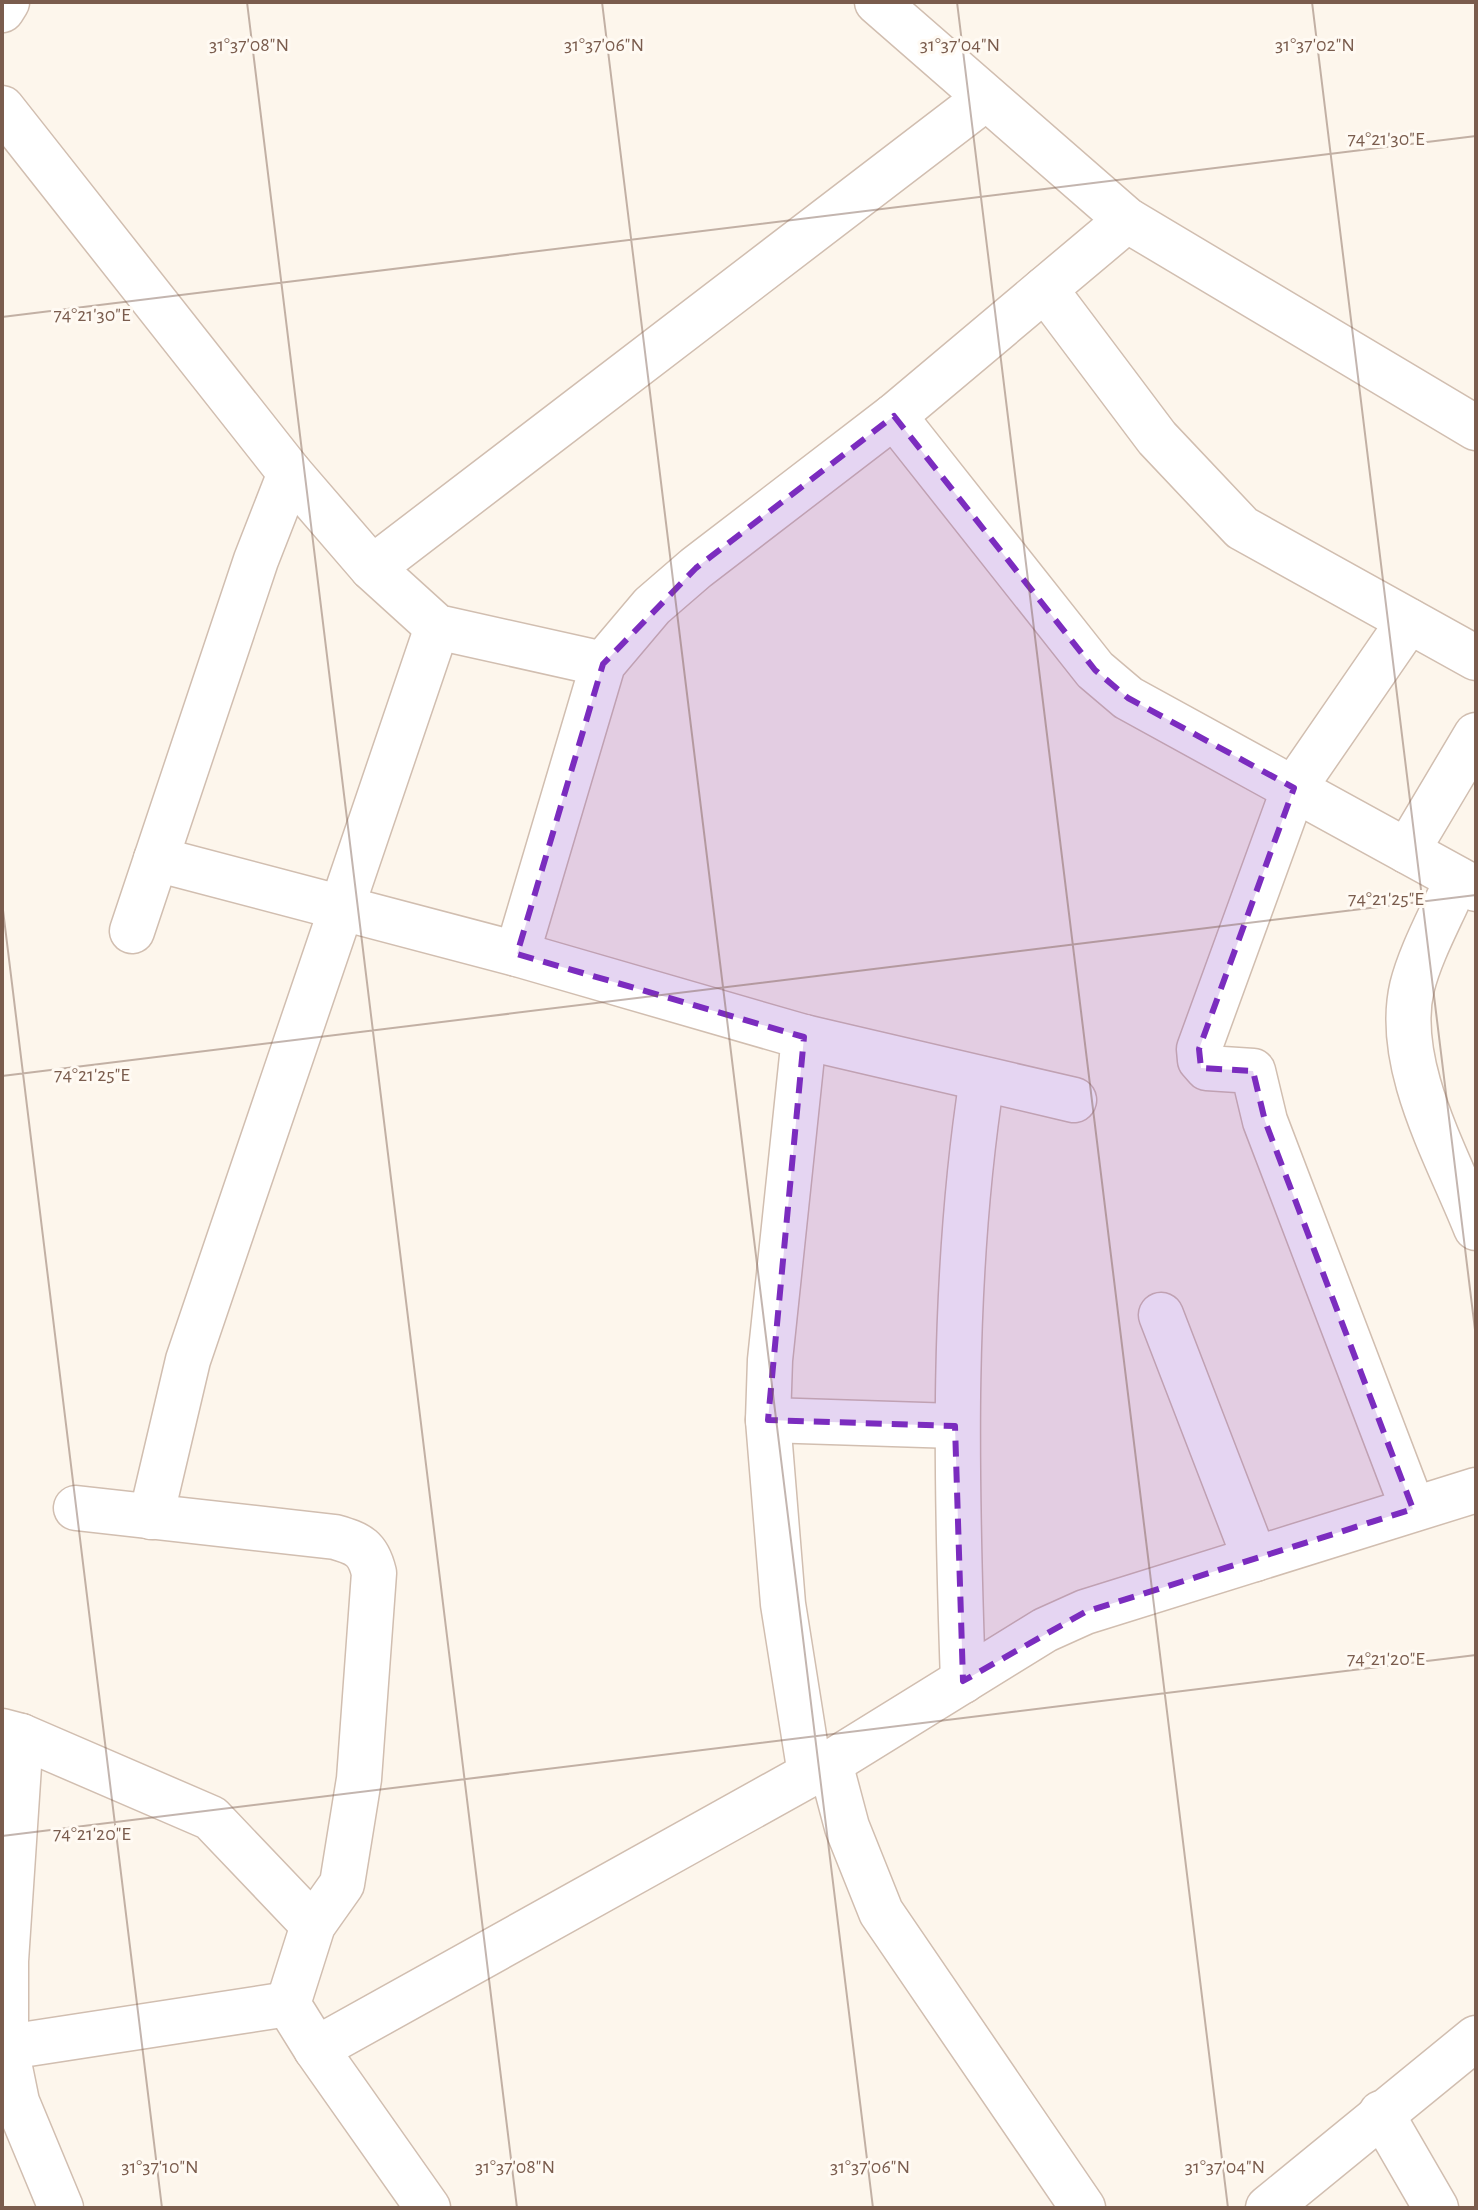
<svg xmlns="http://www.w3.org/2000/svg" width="1478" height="2210" font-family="'Alegreya Sans',sans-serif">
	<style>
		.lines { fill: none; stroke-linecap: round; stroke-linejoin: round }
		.street-casing { stroke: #d1beb0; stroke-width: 47 }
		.street { stroke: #fff; stroke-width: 44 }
		.marked { fill: #7b2cbf; fill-opacity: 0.2; stroke: #7b2cbf; stroke-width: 6; stroke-dasharray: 16 10; stroke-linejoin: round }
		.ticks { fill: none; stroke: #7a5c4d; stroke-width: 2; stroke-opacity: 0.45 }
		.ticks-label { font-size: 20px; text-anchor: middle; fill: #7a5c4d; stroke: #fffaf3; stroke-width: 6; stroke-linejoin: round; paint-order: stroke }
	</style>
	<rect width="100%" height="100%" fill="#fdf6ec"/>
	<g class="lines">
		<defs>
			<g id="street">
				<path d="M877 2 1127 220 1476 428"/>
				<path d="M2 10 7 2"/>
				<path d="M2 108 290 473 372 568 437 627 603 664"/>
				<path d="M1045 289 1157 438 1242 528 1476 658"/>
				<path d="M894 416 1095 670 1128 698 1476 889"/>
				<path d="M372 568 986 98"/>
				<path d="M1409 621 1294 788 1199 1049 1200 1060 1207 1068 1253 1071 1265 1121 1413 1509"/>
				<path d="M1407 851 1476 735"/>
				<path d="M156 859 517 954 804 1037 1074 1100"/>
				<path d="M1457 879C1443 913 1421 951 1412 987 1394 1065 1448 1157 1476 1228"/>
				<path d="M132 931 256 560 290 473"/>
				<path d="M517 954 603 664 652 606 696 568 894 416 1127 220"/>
				<path d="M804 1037 770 1360 768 1420 783 1604 810 1774"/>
				<path d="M1161 1315 1255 1559"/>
				<path d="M768 1420 955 1426"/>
				<path d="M76 1508 335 1537C359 1544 368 1548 374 1573L359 1779 342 1884 313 1925 288 2004 316 2049 428 2208"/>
				<path d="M151 1517 188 1360 437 627"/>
				<path d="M963 1681C956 1481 951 1278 982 1079"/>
				<path d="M2 1731 21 1736 211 1818 313 1925"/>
				<path d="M21 1736 6 1961V2048L17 2102 61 2208"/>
				<path d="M830 1763 847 1827 881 1912 1083 2208"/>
				<path d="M2 2048 288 2004"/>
				<path d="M316 2049 830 1763 1045 1630 1085 1612 1476 1490"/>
				<path d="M1381 2113 1436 2208"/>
				<path d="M1268 2208 1476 2038"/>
			</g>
		</defs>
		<!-- street casing -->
		<use href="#street" class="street-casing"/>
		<!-- street -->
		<use href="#street" class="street"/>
	</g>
	<!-- marked area -->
	<path class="marked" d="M894 416 1095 670 1128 698 1294 788 1199 1049 1201 1068 1253 1071 1265 1121 1413 1509 1085 1612 963 1681 955 1426 768 1420 804 1037 517 954 603 664 696 568Z"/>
	<!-- ticks -->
	<path class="ticks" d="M247 2 517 2208M602 2 873 2208M957 2 1228 2208M1312 2 1476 1338M2 317 1476 136M2 902 162 2208M2 1076 1476 895M2 1836 1476 1655"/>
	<g class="ticks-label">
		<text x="249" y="51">31°37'08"N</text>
		<text x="604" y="51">31°37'06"N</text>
		<text x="960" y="51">31°37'04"N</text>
		<text x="1315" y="51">31°37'02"N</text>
		<text x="1386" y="145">74°21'30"E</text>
		<text x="92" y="321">74°21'30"E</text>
		<text x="1386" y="905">74°21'25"E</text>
		<text x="92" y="1081">74°21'25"E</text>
		<text x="1386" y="1665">74°21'20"E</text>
		<text x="92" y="1840">74°21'20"E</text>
		<text x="160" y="2173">31°37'10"N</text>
		<text x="515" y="2173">31°37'08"N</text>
		<text x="870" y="2173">31°37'06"N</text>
		<text x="1225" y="2173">31°37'04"N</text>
	</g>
	<!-- border -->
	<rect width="1478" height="2210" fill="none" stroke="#7a5c4d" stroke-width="8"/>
</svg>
